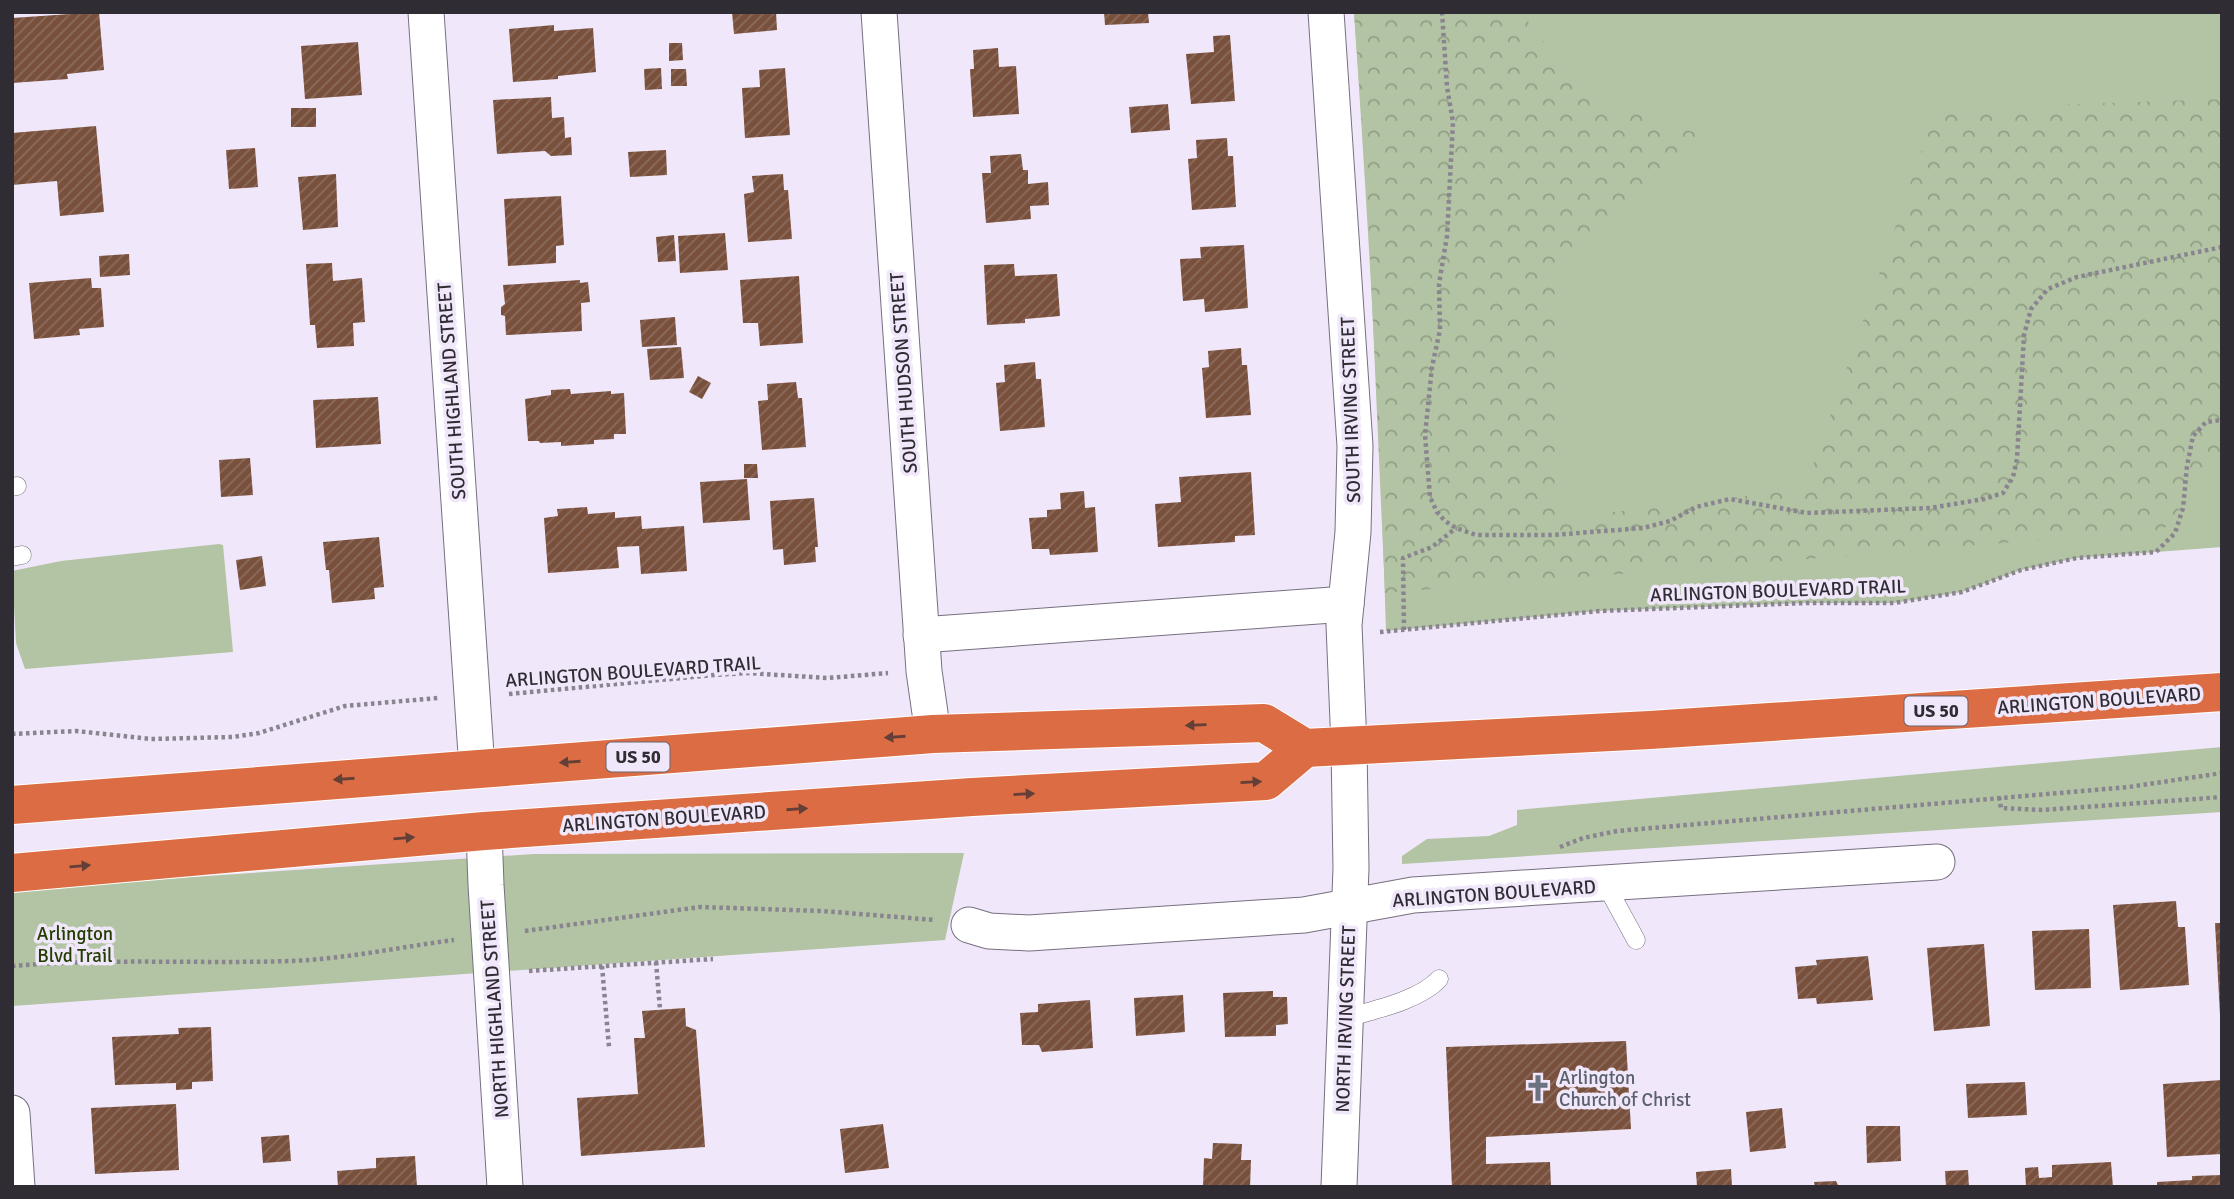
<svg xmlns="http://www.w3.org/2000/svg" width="2234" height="1199" font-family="Signika,sans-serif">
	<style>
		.green { fill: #b2c4a3 }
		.forest { fill: url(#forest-crowns) }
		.building { fill: url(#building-hatch) }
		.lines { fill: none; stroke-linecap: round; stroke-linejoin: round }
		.lane-casing { stroke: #776f7f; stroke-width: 19 }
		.street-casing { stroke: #776f7f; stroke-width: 37 }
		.highway-casing { stroke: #fff; stroke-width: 40 }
		.path { stroke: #898490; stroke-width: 4.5; stroke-dasharray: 3.5 3.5; stroke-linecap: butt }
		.lane { stroke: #fff; stroke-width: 18 }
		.street { stroke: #fff; stroke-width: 35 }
		.highway { stroke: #db6c44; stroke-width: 38 }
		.oneway { fill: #633f38 }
		.labels { text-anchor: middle; stroke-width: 7; stroke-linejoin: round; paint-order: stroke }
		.shield { fill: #f0e7fa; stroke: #69646f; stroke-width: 2 }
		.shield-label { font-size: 18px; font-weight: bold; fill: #2f2c33 }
		.street-label { font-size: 19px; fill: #2f2c33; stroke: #f0e7fa }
		.park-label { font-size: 19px; fill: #233f00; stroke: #f0e7fa }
		.worship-label { font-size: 19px; fill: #5b616d; stroke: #f0e7fa; text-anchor: start }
	</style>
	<defs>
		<pattern id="forest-crowns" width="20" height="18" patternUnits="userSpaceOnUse" patternTransform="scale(1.75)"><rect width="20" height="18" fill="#b2c4a3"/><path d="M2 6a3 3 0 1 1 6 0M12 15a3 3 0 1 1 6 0" fill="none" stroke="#919f85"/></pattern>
		<pattern id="building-hatch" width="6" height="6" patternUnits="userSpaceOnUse" patternTransform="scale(1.75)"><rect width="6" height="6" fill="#79503c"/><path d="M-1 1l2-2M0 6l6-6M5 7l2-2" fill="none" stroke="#8b6c5e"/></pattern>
	</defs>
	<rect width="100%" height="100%" fill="#f0e7fa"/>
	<!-- green -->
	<g class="green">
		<path d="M1354 12H2222V547L2077 558 2021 570 1962 592 1894 603H1806L1600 611 1386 631C1380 425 1368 218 1354 12Z"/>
		<path d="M219 544 223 545 233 652 25 669 16 643 12 571 61 561Z"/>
		<path d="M2222 747V812L1402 864V856L1427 839 1489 836 1517 825V810Z"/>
		<path d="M964 853 945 940 12 1006V891L58 886 534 854Z"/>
	</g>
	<!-- forest -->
	<path class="forest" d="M1354 12H1526V19L1587 97 1705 136 1559 271 1556 519 1805 489 1936 109 2222 99V455L2163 530 1385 593 1368 212Z"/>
	<!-- building -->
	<g class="building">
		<path d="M99 12 104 70 67 74 68 79 12 83V18Z"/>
		<path d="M732 12H776L777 30 734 34Z"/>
		<path d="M1104 12H1148L1149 23 1105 25Z"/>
		<path d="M554 25V31L593 28 596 72 558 76V79L513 82 509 29Z"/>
		<path d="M1230 35 1235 101 1191 104 1186 54 1214 52 1213 36Z"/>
		<path d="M358 42 362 95 305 99 301 46Z"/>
		<path d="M669 43H682L683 60 669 61Z"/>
		<path d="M998 48 999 67 1016 66 1019 114 973 117 970 69H974L973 50Z"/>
		<path d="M661 68 662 89 645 90 644 69Z"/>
		<path d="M785 68 790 135 745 138 742 88 760 87 759 70Z"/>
		<path d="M671 69H686L687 86H671Z"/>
		<path d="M551 97 552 118 564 117 565 138 571 137 572 155 551 156 545 151 497 154 493 100Z"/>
		<path d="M1168 104 1170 130 1131 133 1129 107Z"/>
		<rect x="291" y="108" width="25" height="19"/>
		<path d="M96 126 104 212 60 216 57 181 12 185V133Z"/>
		<path d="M1227 138 1228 156H1233L1236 207 1192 210 1188 159 1197 158 1196 140Z"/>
		<path d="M255 148 258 187 229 189 226 150Z"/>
		<path d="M666 150 667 175 630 177 628 152Z"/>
		<path d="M1021 154 1023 170H1028V184L1048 182 1049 205 1030 206 1031 219 986 223 982 173H991L990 156Z"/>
		<path d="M336 174 338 227 303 230 298 177Z"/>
		<path d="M783 174 784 190H788L792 239 748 242 744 194 754 192 752 176Z"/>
		<path d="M561 196 564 245 556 246V263L508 266 504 199Z"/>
		<path d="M725 233 728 270 680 273 678 236Z"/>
		<path d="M674 235 676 261 658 262 656 237Z"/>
		<path d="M1244 245 1248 308 1205 312 1204 299 1183 301 1180 259 1201 258 1200 247Z"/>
		<path d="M129 254 130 275 100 277 99 256Z"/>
		<path d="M332 263 333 281 362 278 365 322 353 323 354 346 317 348 315 325H310L306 264Z"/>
		<path d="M1014 264 1015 276 1057 274 1060 316 1025 319V323L987 325 984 265Z"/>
		<path d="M799 276 803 343 760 346 758 323H743L740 280Z"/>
		<path d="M91 278 92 288H101L104 327 79 329 80 335 34 339 29 283Z"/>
		<path d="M580 280V283L588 282 590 302 581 303 582 331 506 335 505 316 501 315V307L505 304 503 285Z"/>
		<path d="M675 317 677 345 642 347 640 320Z"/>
		<path d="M681 347 684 378 650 380 647 349Z"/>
		<path d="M1241 348 1242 365H1247L1251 415 1206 418 1202 368 1209 367 1208 351Z"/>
		<path d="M1035 362 1036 379H1041L1045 427 1000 431 996 383 1005 382 1004 365Z"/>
		<path d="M698 376 711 383 702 399 689 392Z"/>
		<path d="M796 382 798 398H802L806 447 762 450 758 401 768 400 767 384Z"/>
		<path d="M570 389 571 394 611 391V394L624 393 626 434H614V439L594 440V444L561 446V442L540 443 539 441H528L525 399 551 395V390Z"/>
		<path d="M378 397 381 444 316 448 313 400Z"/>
		<path d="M250 458 253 495 221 497 219 460Z"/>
		<path d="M744 464H757L758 478H744Z"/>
		<path d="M1251 472 1255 535 1235 536V542L1158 547 1155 504 1181 502 1179 477Z"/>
		<path d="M747 479 750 520 703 523 700 482Z"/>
		<path d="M1084 491 1085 508 1095 507 1098 552 1050 555 1049 549H1032L1029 518 1047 517V510L1061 509 1060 493Z"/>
		<path d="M814 498 818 547H815L816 562 784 565 783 549 773 550 770 501Z"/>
		<path d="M587 507 588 514 615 512V518L641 516 642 529 684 526 687 571 641 574 639 546 617 547 619 568 548 573 544 518 558 516 557 509Z"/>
		<path d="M379 537 384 587 374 588 375 599 332 603 329 570H326L323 542Z"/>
		<path d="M262 556 266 586 240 590 236 560Z"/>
		<path d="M2176 901 2178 927H2185L2189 985 2120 990 2113 905Z"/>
		<path d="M2215 923H2222V1015H2220Z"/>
		<path d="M2089 929 2091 988 2035 990 2032 931Z"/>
		<path d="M1984 944 1990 1026 1934 1031 1927 948Z"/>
		<path d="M1868 956 1873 1000 1817 1004 1816 998 1798 999 1795 967 1817 965 1816 960Z"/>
		<path d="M1273 991V997H1287L1288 1024 1276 1025V1036L1225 1037 1223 993Z"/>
		<path d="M1183 995 1185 1032 1136 1036 1134 998Z"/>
		<path d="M1090 1000 1093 1048 1042 1052 1039 1045H1022L1020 1013 1038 1012V1004Z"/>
		<path d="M685 1008 686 1026 696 1030 705 1147 581 1156 577 1098 638 1094 634 1038H645L642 1011Z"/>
		<path d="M211 1027 213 1081 192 1082V1089L176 1090V1083L115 1085 112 1037 179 1034 178 1028Z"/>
		<path d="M1626 1041 1631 1129 1486 1137V1164L1550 1162 1551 1187H1452L1446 1047Z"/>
		<path d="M2222 1080V1154L2167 1157 2163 1084Z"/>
		<path d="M2025 1082 2027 1115 1968 1118 1966 1084Z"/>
		<path d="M176 1104 179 1170 95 1174 91 1108Z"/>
		<path d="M1782 1108 1786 1148 1750 1152 1746 1112Z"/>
		<path d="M883 1124 889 1168 845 1173 840 1129Z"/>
		<path d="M1866 1126H1900L1901 1161 1867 1163Z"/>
		<path d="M289 1135 291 1161 263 1163 261 1137Z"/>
		<path d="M1213 1143 1242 1144 1241 1160H1251L1250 1187H1203L1204 1158 1212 1159Z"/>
		<path d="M415 1156 417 1187H338L337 1171 376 1168V1158Z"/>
		<path d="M2111 1162 2113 1187H2026L2025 1168 2038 1167 2039 1178 2052 1177V1165Z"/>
		<path d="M1731 1169 1732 1187H1697L1696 1172Z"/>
		<path d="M1968 1170 1969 1187H1946L1945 1171Z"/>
		<path d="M2222 1175V1187H2157V1182L2192 1180V1176Z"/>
		<path d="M1836 1181 1839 1187H1815L1814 1182Z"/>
	</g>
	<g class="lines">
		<defs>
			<g id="lane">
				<path d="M12 487 17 486"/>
				<path d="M12 557 22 555"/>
				<path d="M1606 885 1636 940"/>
				<path d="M1346 1018C1374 1010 1420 1000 1439 979"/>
			</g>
			<g id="street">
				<path d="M426 12 477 769"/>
				<path d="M879 12 924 671 933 734"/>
				<path d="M1326 12 1355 446 1353 532 1344 625 1349 746 1351 868 1339 1187"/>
				<path d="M921 635 1346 604"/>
				<path d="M484 831 486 885 505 1187"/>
				<path d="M969 925 989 931 1029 933 1304 915 1413 895 1937 862"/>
				<path d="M12 1113 17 1187"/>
			</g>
			<g id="highway">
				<path d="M12 805 933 734 1264 723 1305 748 1650 730 2222 692"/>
				<path d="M12 873 484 831 972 797 1266 781 1305 748"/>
			</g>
		</defs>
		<!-- lane casing -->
		<use href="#lane" class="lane-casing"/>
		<!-- street casing -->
		<use href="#street" class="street-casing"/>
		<!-- highway casing -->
		<use href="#highway" class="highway-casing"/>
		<!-- path -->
		<g class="path">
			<path d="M1442 12 1447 87 1453 122 1447 236 1439 284 1440 330 1432 367 1425 435 1430 497 1437 512 1445 521 1456 528 1476 535H1552L1643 528 1670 521 1696 507 1730 499 1807 513 1930 508 1984 499 2003 493 2013 477 2017 459 2024 335 2031 309 2048 289 2077 277 2222 247"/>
			<path d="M1404 630 1403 558 1432 547 1456 528"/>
			<path d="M1380 632 1600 611 1806 603H1894L1962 592 2021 570 2077 558 2156 552 2175 533 2183 508 2187 466 2193 436 2206 422 2222 420"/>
			<path d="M509 694 714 675 747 673 828 678 888 673"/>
			<path d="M12 734 76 731 151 739 233 737 259 733 345 706 438 698"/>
			<path d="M1999 797 2001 808 2042 810 2222 797"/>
			<path d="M1560 847 1583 838 1617 831 2129 787 2222 773"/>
			<path d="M525 931 700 907 822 911 935 920"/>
			<path d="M656 962 660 1009"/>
			<path d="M12 966C105 958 197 964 290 961 345 959 400 947 454 940"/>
			<path d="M602 966 609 1047"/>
			<path d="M529 971 713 959"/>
		</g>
		<!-- lane -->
		<use href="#lane" class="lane"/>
		<!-- street -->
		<use href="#street" class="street"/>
		<!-- highway -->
		<use href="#highway" class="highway"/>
	</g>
	<!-- one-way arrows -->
	<defs><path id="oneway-solid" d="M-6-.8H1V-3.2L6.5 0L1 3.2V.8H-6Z" transform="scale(1.75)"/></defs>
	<g class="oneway">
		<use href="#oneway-solid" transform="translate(1196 725) rotate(178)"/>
		<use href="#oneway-solid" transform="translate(895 737) rotate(176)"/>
		<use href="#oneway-solid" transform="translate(570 762) rotate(176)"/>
		<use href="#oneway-solid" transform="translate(344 779) rotate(176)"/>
		<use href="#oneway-solid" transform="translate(1251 782) rotate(-3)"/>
		<use href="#oneway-solid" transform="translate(1024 794) rotate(-3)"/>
		<use href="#oneway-solid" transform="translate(797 809) rotate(-4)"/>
		<use href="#oneway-solid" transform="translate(404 838) rotate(-5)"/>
		<use href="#oneway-solid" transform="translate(80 866) rotate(-5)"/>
	</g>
	<!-- icons -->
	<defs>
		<symbol id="church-bare" viewBox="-9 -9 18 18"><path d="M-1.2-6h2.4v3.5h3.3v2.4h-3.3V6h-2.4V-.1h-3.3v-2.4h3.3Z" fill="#6b7280" stroke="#f0e7fa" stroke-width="2.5" paint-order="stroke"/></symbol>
	</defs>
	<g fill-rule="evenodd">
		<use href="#church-bare" x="1519" y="1069" width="38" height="38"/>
	</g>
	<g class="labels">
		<!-- shield labels -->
		<g class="shield">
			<rect x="1904.5" y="696.5" width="63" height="29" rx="5"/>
			<rect x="606.5" y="742.5" width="63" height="29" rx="5"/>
		</g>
		<g class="shield-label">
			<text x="1936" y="717">US 50</text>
			<text x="638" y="763">US 50</text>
		</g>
		<!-- street labels -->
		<g class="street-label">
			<text transform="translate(903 373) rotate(-94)" y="7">SOUTH HUDSON STREET</text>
			<text transform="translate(451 391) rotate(-94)" y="7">SOUTH HIGHLAND STREET</text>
			<text transform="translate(1350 410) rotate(-92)" y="7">SOUTH IRVING STREET</text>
			<text transform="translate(1778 590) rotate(-2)" y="7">ARLINGTON BOULEVARD TRAIL</text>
			<text transform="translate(633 671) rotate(-4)" y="7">ARLINGTON BOULEVARD TRAIL</text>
			<text transform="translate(2099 700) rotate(-4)" y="7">ARLINGTON BOULEVARD</text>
			<text transform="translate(664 818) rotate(-4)" y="7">ARLINGTON BOULEVARD</text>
			<text transform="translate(1494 893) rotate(-4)" y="7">ARLINGTON BOULEVARD</text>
			<text transform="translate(494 1009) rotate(-94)" y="7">NORTH HIGHLAND STREET</text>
			<text transform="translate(1345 1019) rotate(-88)" y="7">NORTH IRVING STREET</text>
		</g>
		<!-- park labels -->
		<g class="park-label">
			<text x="75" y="940">Arlington<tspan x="75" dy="22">Blvd Trail</tspan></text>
		</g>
		<!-- worship labels -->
		<g class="worship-label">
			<text x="1559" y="1084">Arlington<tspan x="1559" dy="22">Church of Christ</tspan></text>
		</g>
	</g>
	<!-- border -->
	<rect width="2234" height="1199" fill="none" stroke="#2f2c33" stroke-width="28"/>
</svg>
